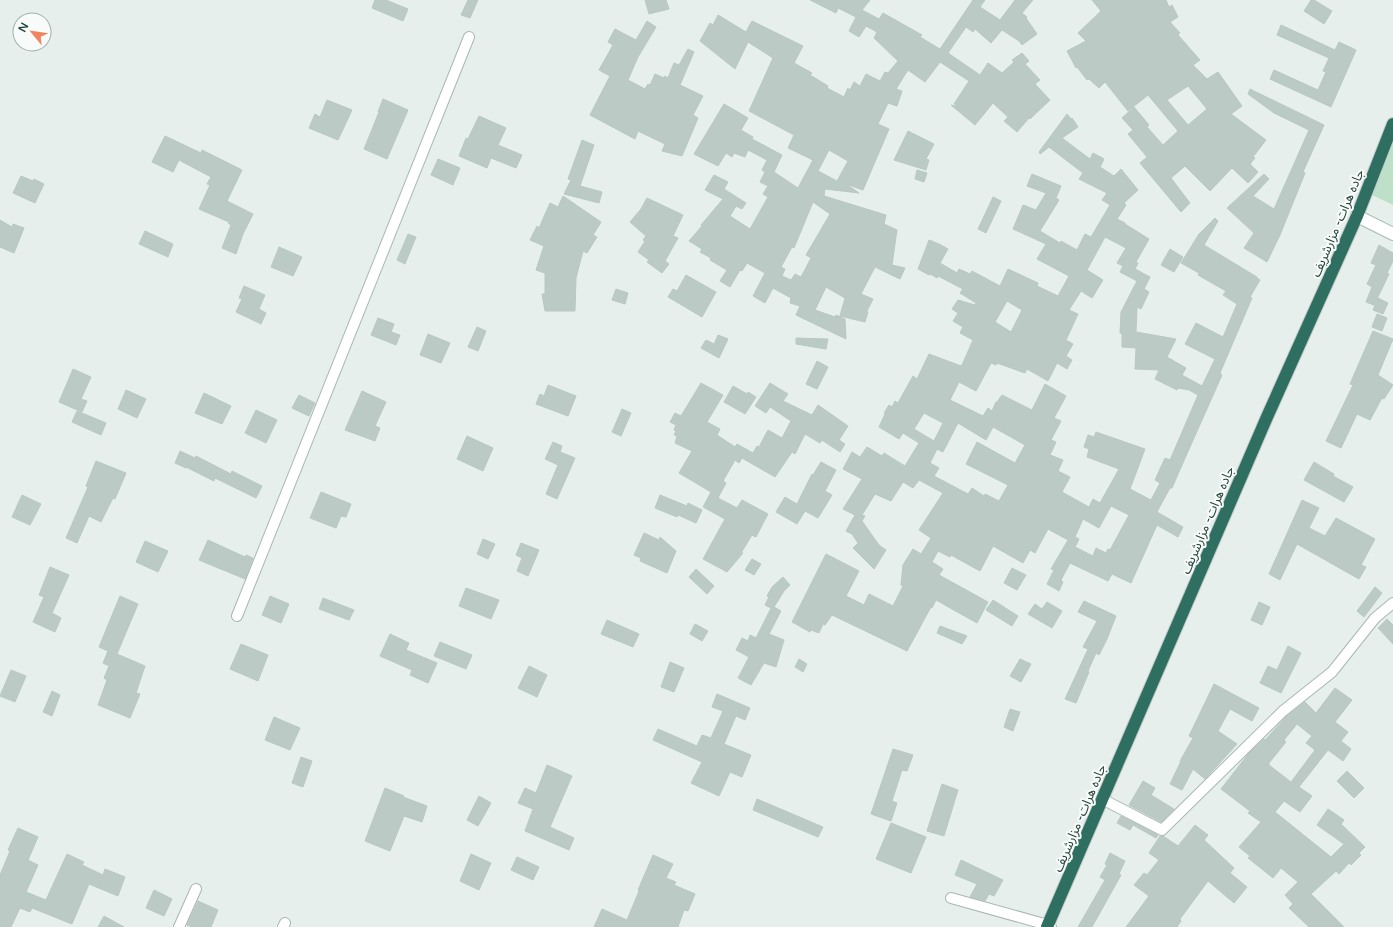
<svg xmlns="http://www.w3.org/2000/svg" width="1393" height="927" font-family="'Varela Round','Noto Sans Arabic',sans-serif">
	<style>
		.green { fill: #bfe0c8 }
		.building { fill: #bbcac4; stroke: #b8c9c2; fill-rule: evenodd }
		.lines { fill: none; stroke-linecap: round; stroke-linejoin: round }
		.street-casing { stroke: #a8b8b2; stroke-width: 12 }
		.secondary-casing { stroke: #a4bbb3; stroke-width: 14 }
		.highway-casing { stroke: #c2cac8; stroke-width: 14 }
		.street { stroke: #fff; stroke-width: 10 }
		.secondary { stroke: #fff; stroke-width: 12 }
		.highway { stroke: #2f6f62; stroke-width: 12 }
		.labels { text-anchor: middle; stroke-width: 4; stroke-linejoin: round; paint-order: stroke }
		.street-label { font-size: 13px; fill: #24423a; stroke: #f7fbf9 }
	</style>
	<rect width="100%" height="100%" fill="#e6efeb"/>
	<!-- green -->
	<path class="green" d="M1393 143V205L1368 193Z"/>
	<!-- building -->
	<g class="building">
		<path d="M375 0H386L408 9 403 21 372 8Z"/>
		<path d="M468 0H478L470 18 461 15Z"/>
		<path d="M645 0H666L669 9 649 14Z"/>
		<path d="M810 0H870L862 10 879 19 883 13 922 35 920 37 940 49 973 0H985L980 7 1000 20 1015 0H1033L1022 13 1027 17 1026 18 1037 34 1022 45 1019 41 1002 30 991 43 975 29 973 32 966 27 948 53 980 75 988 63 1002 73 1014 62 1012 60 1022 53 1029 61 1025 64 1040 80 1035 84 1050 100 1030 119 1029 118 1017 132 1004 121 1008 117 993 103 975 125 951 105 959 107 954 104 969 81 940 62 925 82 908 70 896 89 902 91 897 106 888 103 878 124 889 129 863 190 849 185V186L859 193 825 189 824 196 886 215 884 224 897 230 892 265 905 268 900 279 875 267 861 294 873 299 867 311 868 312 865 322 840 316 845 298 826 287 815 310 835 317 836 315 845 319 846 339 796 315 800 306 790 303 791 298 773 288 765 303 753 296 765 273 747 263 742 271 740 270 730 287 720 281 727 270 710 260 711 258 700 252 702 249 689 241 702 226 701 225 723 199 705 190 714 175 728 182 724 189 746 203 742 209 736 206 730 216 750 229 768 197 763 194 768 186 760 182 765 172 762 170 767 160 748 150 745 157 734 153 732 157 726 153 718 166 694 154 724 104 748 118 741 130 753 137 752 139 782 155 774 172 798 188 813 160 788 148 794 135 749 111 773 58 748 42 735 69 700 41 710 23 713 25 718 15 746 32 752 21 803 46 794 63 812 73 810 75 828 86 827 88 844 97 848 88 850 90 854 82 860 86 866 74 880 81 885 72 888 73 898 61 874 38 877 32 866 26 859 37 849 31 856 17 838 8 836 13ZM829 150 848 161 837 181 818 171ZM813 202 830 214 806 255 811 258 801 277 795 274 791 280 782 276 785 269 781 267 792 247 794 248Z"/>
		<path d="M1092 0H1166L1169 7 1172 5 1178 17 1170 22 1180 33 1178 35 1200 60 1193 65 1207 79 1218 72 1242 106 1231 114 1266 140 1253 157 1255 158 1250 164 1258 172 1248 183 1232 168 1210 191 1185 166 1171 178 1190 203 1181 212 1140 163 1147 157 1128 134 1133 130 1122 118 1134 107 1149 125 1147 127 1163 145 1178 131 1148 95 1128 111 1105 82 1099 88 1089 79 1087 80 1077 67 1076 68 1067 51 1086 41 1078 33 1101 11ZM1188 86 1207 109 1188 125 1167 100Z"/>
		<path d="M1311 0H1314L1332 11 1324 24 1304 11Z"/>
		<path d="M647 21 656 27 638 57 628 80 645 89 648 84 650 85 655 74 664 78 665 76 668 78 674 63 679 65 688 49 694 52 680 85 703 96 693 115 698 118 682 156 662 151 665 144 638 131 635 139 590 115 610 76 599 70 613 45 608 42 615 29 636 40Z"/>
		<path d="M1281 25 1335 50 1339 42 1356 50 1331 107 1270 79 1274 70 1318 90 1326 72 1323 71 1329 58 1277 35Z"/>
		<path d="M1250 89 1324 125 1303 172 1305 173 1280 235 1267 262 1244 248 1254 233 1227 208 1264 174 1269 179 1253 196 1274 209 1309 130 1274 113 1248 94Z"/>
		<path d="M383 99 408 110 387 159 364 149 379 112H378Z"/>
		<path d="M327 100 352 110 338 140 309 128 315 114 320 117Z"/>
		<path d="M1067 114 1071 119 1072 118 1078 127 1062 138 1090 159 1093 153 1104 159 1100 167 1114 176 1121 169 1138 190 1124 203 1126 205 1117 219 1125 223V224L1149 239 1136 262 1138 263 1135 269 1150 277 1144 289 1149 292 1141 309 1137 307 1136 332 1176 339 1167 357 1186 368 1182 375 1202 386 1215 359 1185 344 1196 323 1223 337 1237 304 1223 295 1226 291 1198 275 1199 273 1181 263 1199 234 1215 218 1218 221 1204 245 1257 277V278L1260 280 1250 297 1252 298 1220 373 1222 375 1182 465 1172 488H1170L1157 512 1183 527 1178 537 1157 525 1131 583 1112 574 1108 581 1070 563 1061 580 1063 582 1059 591 1047 584 1054 570 1051 569 1068 540 1048 529 1035 553 1030 550 1023 563 993 546 980 571 951 555 950 557 938 551 932 562 943 569 939 575 988 602 977 623 936 600 932 608 931 607 907 651 832 615 825 625 823 624 819 633 811 630 810 632 792 622 826 554 859 571 846 596 864 605 869 594 893 606 903 586 901 585 903 565 913 549 921 554 931 538 919 530 943 493 919 480 913 488 903 482 891 501 875 494 862 515 865 516 862 521 879 545 886 550 874 569 853 548 858 543 852 534 846 531 855 515 843 509 862 479 843 469 852 452 860 457 867 447 882 456 884 453 905 466 919 443 903 433 899 439 879 427 885 414 884 413 889 405 892 407 895 401 898 403 913 376 917 379 929 354 961 366 962 365 973 340 960 333 963 327 953 321 958 313 952 309 958 300 975 305 976 303 960 293 963 289 938 276 937 278 930 274 929 275 918 269 929 240 939 244 948 249 940 263 957 273 959 269 970 274 972 271 1000 286 1008 269 1038 283 1037 286 1058 296 1069 276 1037 259 1046 244 1013 229 1023 205 1036 210 1046 193 1027 186 1032 174 1061 186 1056 198 1059 200 1040 231 1060 243 1061 241 1077 250 1085 234 1091 237 1110 205 1102 200 1107 193 1079 179 1083 173 1049 147 1040 154 1039 152ZM1105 237 1126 248 1117 263 1123 266 1120 272 1137 281 1121 312 1120 333H1122V347L1136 348 1135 369 1159 370 1155 379 1177 390 1178 388 1189 390 1198 395 1170 460 1165 458 1155 480 1160 483 1151 500 1130 489 1145 449 1096 432 1094 437 1088 435 1084 447 1089 449 1087 457 1119 469 1100 503 1093 499 1089 507 1062 492 1070 477 1058 471 1063 460 1050 455 1056 442 1051 440 1061 421 1054 418 1066 396 1045 384 1032 410 1002 395 997 402H996L992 411 988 408 983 416 950 400 959 382 976 391 991 363 996 365 997 363 1025 373 1027 369 1048 381 1057 363 1067 369 1072 360 1066 356 1073 344 1066 340 1078 314 1069 310 1081 291 1092 298 1103 280 1087 270ZM1007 301 1022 310 1011 332 995 322ZM924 413 943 423 934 441 914 429ZM958 423 986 440 993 427 1025 445 1015 463 977 442 966 464 1008 485 999 501 985 494 984 496 972 488 968 494 934 476 939 468 930 463 937 449 943 452ZM1111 506 1129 515 1110 550 1108 549 1106 553 1096 548 1093 556 1075 547 1079 539 1075 537 1083 519 1099 528Z"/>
		<path d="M479 116 506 128 498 145 522 155 516 168 491 158 487 168 459 156 466 138 468 139Z"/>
		<path d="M908 131 934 144 926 159 929 160 926 170 894 160Z"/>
		<path d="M165 136 201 153 202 150 242 170 227 201 253 214 243 234 236 254 222 248 231 225 228 223 229 222 199 209 210 185 207 184 211 177 179 160 173 172 152 162Z"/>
		<path d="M582 140 594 145 580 186 602 192 599 203 564 194 571 180 568 179Z"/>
		<path d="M438 159 460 168 453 185 431 175Z"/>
		<path d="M917 170 927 173 924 182 915 179Z"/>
		<path d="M21 176 33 181 34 179 44 184 35 203 13 193Z"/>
		<path d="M563 196 601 222 593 235 597 237 587 253 583 251 576 278 575 311H545L542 294H545V273L536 270 544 246 530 240 537 226 539 228 550 203 558 207Z"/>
		<path d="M993 197 1001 201 986 233 978 229Z"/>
		<path d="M647 198 683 215 673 236 678 238 665 261 669 264 662 273 647 262 649 260 638 252 645 241 643 240 646 236 630 222 641 209Z"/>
		<path d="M0 220 12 227 13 224 24 228 14 253 0 247Z"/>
		<path d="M145 231 173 244 168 257 139 244Z"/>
		<path d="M408 234 416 237 405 264 397 260Z"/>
		<path d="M1379 245 1393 253V261L1387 273 1389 274 1374 305 1366 302 1372 287 1367 284 1376 265 1371 263Z"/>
		<path d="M279 247 302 257 293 276 271 267Z"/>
		<path d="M1170 249 1183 257 1174 272 1161 265Z"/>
		<path d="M686 275 716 292 702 317 668 297 673 289 677 291Z"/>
		<path d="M244 286 265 295 259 309 266 313 261 324 236 312 242 299 239 298Z"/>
		<path d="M616 289 628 293 625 304 612 300Z"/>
		<path d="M1378 298 1388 303 1383 314 1373 310Z"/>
		<path d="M1377 314 1387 318 1382 331 1372 327Z"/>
		<path d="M378 318 394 324 391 332 400 335 396 345 371 335Z"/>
		<path d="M477 327 486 331 478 351 468 347Z"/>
		<path d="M1373 331 1393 339 1378 375 1393 385 1384 399 1382 398 1370 420 1357 414 1341 448 1326 441 1353 385 1350 384Z"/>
		<path d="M428 334 450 343 441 363 420 355Z"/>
		<path d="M718 335 728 339 719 358 701 348 706 340 714 344Z"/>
		<path d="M796 338 828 339 826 349 796 344Z"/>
		<path d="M817 361 828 367 817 389 806 384Z"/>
		<path d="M73 369 91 377 81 399 87 401 82 412 59 402Z"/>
		<path d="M701 383 723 395 707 422 720 429 717 435 735 447 737 444 753 453 757 446 759 447 768 430 782 438 791 421 770 407 766 413 755 406 770 383 788 394 783 401 812 415 818 405 848 426 839 440 845 444 840 452 822 440 820 443 805 434 795 454 792 452 775 477 742 458 739 463 735 460 723 481 726 483 718 498 737 508 742 500 768 514 756 537 752 535 741 553H743L727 572 703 559 725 519 703 507 711 492 679 473 692 451 675 443 677 436 674 435 676 431 674 430 676 425 670 422 675 413 681 416Z"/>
		<path d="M548 385 576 396 568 416 536 404 540 394 544 396Z"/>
		<path d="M733 386 747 394 748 392 756 397 745 414 724 402Z"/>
		<path d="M126 390 146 399 137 418 118 409Z"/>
		<path d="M362 391 386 402 375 426 380 428 375 441 345 430Z"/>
		<path d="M204 393 231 406 222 424 195 413Z"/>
		<path d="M299 395 315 403 309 416 292 408Z"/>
		<path d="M622 409 631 413 621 436 612 432Z"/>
		<path d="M256 410 277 420 266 443 245 433Z"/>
		<path d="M77 411 106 423 101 435 72 422Z"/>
		<path d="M467 436 493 448 483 471 457 459Z"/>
		<path d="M553 442 562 446 560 452 575 458 557 499 546 494 558 465 545 459Z"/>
		<path d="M180 451 195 458 196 456 231 474 232 471 262 486 256 498 215 478 214 481 186 467V468L175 463Z"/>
		<path d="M96 461 126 473 115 499 113 498 101 522 89 516 77 543 66 538 88 487 86 486Z"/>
		<path d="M821 462 836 470 825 491 832 495 818 518 805 511 797 524 776 512 785 497 797 504 812 474 813 475Z"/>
		<path d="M1314 462 1334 474 1333 476 1353 487 1344 502 1304 480Z"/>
		<path d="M321 492 351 504 346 517 341 516 336 528 310 518Z"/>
		<path d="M22 495 41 504 30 525 12 517Z"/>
		<path d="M660 495 687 506 688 503 702 510 696 523 678 515 677 517 655 508Z"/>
		<path d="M1302 500 1319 508 1309 528 1325 536 1336 518 1375 539 1361 565 1366 567 1359 579 1297 544 1280 580 1269 574Z"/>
		<path d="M644 533 659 540 660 537 676 551 667 573 640 561 641 558 634 555Z"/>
		<path d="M483 539 495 544 488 559 477 554Z"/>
		<path d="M208 540 245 557 246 555 253 558 245 579 199 560Z"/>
		<path d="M145 541 168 551 158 572 136 562Z"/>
		<path d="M521 543 539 550 528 576 517 571 522 558 516 555Z"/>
		<path d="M752 559 761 564 754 575 745 570Z"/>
		<path d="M50 567 69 575 52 613 61 618 55 632 33 622 44 597 39 595Z"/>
		<path d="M1012 568 1026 575 1017 590 1004 583Z"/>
		<path d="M696 569 714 586 707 594 689 577Z"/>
		<path d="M783 577 790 585 784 591 774 607 781 611 769 634 784 640 776 667 764 663 751 685 738 678 749 657 736 650 742 638 748 641 750 635 756 638 771 608 765 605 769 597 767 596 772 587Z"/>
		<path d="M1375 587 1382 593 1364 617 1357 611Z"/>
		<path d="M466 588 499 600 491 619 459 606Z"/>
		<path d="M120 596 138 604 117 654 145 666 136 693 140 694 130 718 98 705 107 680 104 678 109 666 103 663 108 651 99 647Z"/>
		<path d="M270 596 289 604 281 623 262 615Z"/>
		<path d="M323 598 354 610 349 620 319 609Z"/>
		<path d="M993 600 1018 616 1012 626 986 610Z"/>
		<path d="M1084 601 1116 616 1107 639 1099 655 1096 653 1088 671 1089 672 1076 703 1065 699 1088 649 1083 647 1097 621 1078 612Z"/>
		<path d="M1047 602 1062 611 1052 628 1028 614 1035 604 1042 609Z"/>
		<path d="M1259 602 1270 607 1262 625 1251 620Z"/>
		<path d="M1387 619 1393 625V644L1378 628Z"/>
		<path d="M607 620 639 634 633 647 601 634Z"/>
		<path d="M695 624 708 631 702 641 690 634Z"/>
		<path d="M940 626 967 636 962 644 937 633Z"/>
		<path d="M390 634 409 643 406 650 437 663 428 683 410 675 412 670 380 656Z"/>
		<path d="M440 642 472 655 466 669 434 656Z"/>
		<path d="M241 644 268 655 258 681 230 669Z"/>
		<path d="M1288 646 1301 653 1281 693 1260 683 1268 666 1277 670Z"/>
		<path d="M799 659 807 664 803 672 795 667Z"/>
		<path d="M1020 659 1031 664 1021 682 1010 676Z"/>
		<path d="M670 662 684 668 674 692 661 687Z"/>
		<path d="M529 666 547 675 537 697 518 688Z"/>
		<path d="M11 670 26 676 15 702 0 696Z"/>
		<path d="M1214 684 1259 708 1252 721 1230 709 1218 731 1237 744 1205 779 1193 769 1182 790 1170 784 1181 761H1180L1193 738 1189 736Z"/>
		<path d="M1335 688 1352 700 1335 722 1348 732 1341 741 1351 749 1343 761 1328 750 1299 787 1312 796 1300 812 1284 801 1275 812 1331 857 1344 844 1317 825 1328 809 1344 820 1341 824 1365 847 1359 853 1361 855 1351 865 1349 863 1339 874 1336 871 1311 894 1344 927H1309L1289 908 1293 904 1285 895 1298 882 1281 868 1273 878 1248 858 1250 856 1239 847 1261 822 1248 813 1250 811 1221 789 1249 753 1264 739 1265 740 1287 716 1305 702 1316 713ZM1297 724 1312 736 1306 743 1315 750 1291 782 1269 765V763L1286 742 1284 740Z"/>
		<path d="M52 691 60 695 52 716 43 712Z"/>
		<path d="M717 694 750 708 745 720 736 716 724 744 751 755 742 777 730 772 719 796 691 783 702 762 653 740 658 729 697 746 702 735 711 738 723 711 712 707Z"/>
		<path d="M1010 709 1020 712 1013 731 1004 727Z"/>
		<path d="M274 717 300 728 290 750 265 740Z"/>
		<path d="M893 749 913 755 907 771 902 770 892 801 897 803 891 821 871 814Z"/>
		<path d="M301 757 312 761 303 787 292 783Z"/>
		<path d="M547 765 572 776 550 827 574 838 569 850 525 831 533 809 518 803 525 788 536 793Z"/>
		<path d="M1347 771 1364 788 1354 798 1337 781Z"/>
		<path d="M1143 781 1155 788 1151 795 1174 809 1161 822 1129 805Z"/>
		<path d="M942 784 958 790 944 836 927 831Z"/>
		<path d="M385 788 404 796 403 797 427 806 422 822 404 816 390 851 365 841Z"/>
		<path d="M479 796 491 803 478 826 467 820Z"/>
		<path d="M757 799 823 827 818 837 753 810Z"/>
		<path d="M1121 816 1158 835 1156 838 1133 825 1130 830 1117 823Z"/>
		<path d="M891 823 926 837 911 873 876 859Z"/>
		<path d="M1195 825 1208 835 1204 840 1234 868 1230 873 1247 887 1234 903 1208 881 1180 919 1181 921 1177 927H1126L1149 896 1134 885 1144 873 1147 875 1159 860 1149 853 1160 836H1163L1178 846Z"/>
		<path d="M18 828 38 837 28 860 38 865 26 892 46 900 67 854 84 862 82 865 103 875 105 869 125 877 118 896 89 884 72 924 32 908 30 912 20 908 11 927H0V875L10 851 8 850Z"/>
		<path d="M1110 853 1125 861 1119 874 1121 875 1092 927H1078L1105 880 1100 877 1107 865 1105 864Z"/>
		<path d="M471 854 491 863 479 890 460 881Z"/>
		<path d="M653 855 673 864 666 878 676 882 674 885 695 894 688 911 684 910 678 927H594L602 909 627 920 639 891 638 890Z"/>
		<path d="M517 857 539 867 533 880 511 870Z"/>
		<path d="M961 860 1003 880 994 896 989 894 985 901 970 897 977 884 955 875Z"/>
		<path d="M154 890 172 899 164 916 146 908Z"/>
		<path d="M198 901 218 910 211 927H192L187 925Z"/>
		<path d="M104 916 124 927H98Z"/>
	</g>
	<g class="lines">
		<defs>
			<g id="street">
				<path d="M237 616 469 37"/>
				<path d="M1102 799 1162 830 1283 711 1332 672 1375 618 1393 603"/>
				<path d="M951 898 1048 925 1051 927"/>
				<path d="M179 927 196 889"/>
				<path d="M283 927 285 923"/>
			</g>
			<path id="secondary" d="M1357 216 1393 234"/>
			<path id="highway" d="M1047 927 1267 417 1357 216 1393 124"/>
		</defs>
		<!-- street casing -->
		<use href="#street" class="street-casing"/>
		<!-- secondary casing -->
		<use href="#secondary" class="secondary-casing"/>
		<!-- highway casing -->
		<use href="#highway" class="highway-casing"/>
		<!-- street -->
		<use href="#street" class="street"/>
		<!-- secondary -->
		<use href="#secondary" class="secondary"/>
		<!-- highway -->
		<use href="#highway" class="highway"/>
	</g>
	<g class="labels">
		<!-- street labels -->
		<g class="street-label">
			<text transform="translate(1337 223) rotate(-67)" y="5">جاده هرات- مزارشریف</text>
			<text transform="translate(1207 520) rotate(-67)" y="5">جاده هرات- مزارشریف</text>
			<text transform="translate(1079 818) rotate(-67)" y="5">جاده هرات- مزارشریف</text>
		</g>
	</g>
	<!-- north arrow -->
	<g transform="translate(32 32) rotate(299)"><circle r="19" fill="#f7fbf9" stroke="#a3b1ad"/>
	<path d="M0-3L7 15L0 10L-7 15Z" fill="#f4845f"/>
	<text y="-6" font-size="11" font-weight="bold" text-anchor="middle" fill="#24423a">N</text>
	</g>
</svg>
